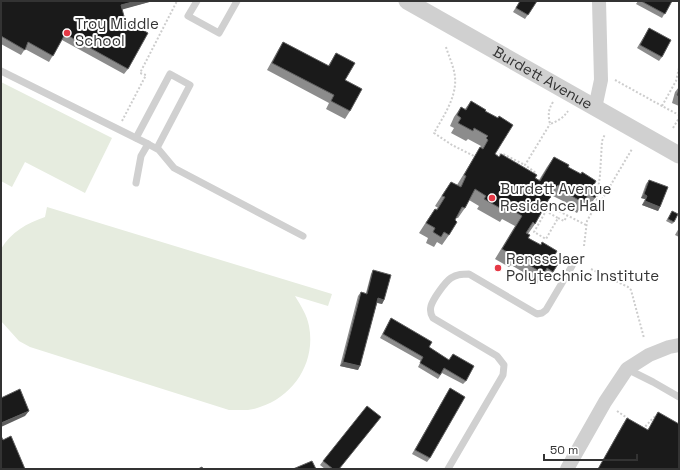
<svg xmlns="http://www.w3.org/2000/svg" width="680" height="470" font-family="'Space Grotesk',sans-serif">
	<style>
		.green { fill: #e6ecdf }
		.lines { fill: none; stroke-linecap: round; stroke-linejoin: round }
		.path { stroke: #cdcdcd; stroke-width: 2; stroke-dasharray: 2 2; stroke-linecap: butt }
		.service { stroke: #d0d0d0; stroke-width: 7 }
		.minor { stroke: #d0d0d0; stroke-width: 14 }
		.tertiary { stroke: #d0d0d0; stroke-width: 17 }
		.wall { fill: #8c8c8c }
		.shaded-wall { fill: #5f5f5f }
		.building { fill: #1a1a1a; stroke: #5f5f5f }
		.poi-dot { fill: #e63946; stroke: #fff; stroke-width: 1.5 }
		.labels { text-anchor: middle; stroke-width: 4; stroke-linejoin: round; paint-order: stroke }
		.poi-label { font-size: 15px; fill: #333; stroke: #fff; text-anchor: start }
		.street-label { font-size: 15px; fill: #333; stroke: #fff }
	</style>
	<rect width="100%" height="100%" fill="#fff"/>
	<!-- green -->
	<g class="green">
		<path d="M1 82 112 138 85 193 25 162 12 187 1 181Z"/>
		<path d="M47 207 332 294 328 306 295 296C301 306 307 315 309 326 316 362 294 396 260 407 251 411 239 410 229 410L30 347 19 341 1 321V249C11 232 27 223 45 217Z"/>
	</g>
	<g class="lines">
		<!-- path -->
		<g class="path">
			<path d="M446 47C449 57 454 67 455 77 457 97 443 117 434 133L452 145 476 157"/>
			<path d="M679 68 676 81 662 106 679 115"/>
			<path d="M615 80 662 106"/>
			<path d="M553 102C548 110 548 115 550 124 558 121 563 118 568 111"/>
			<path d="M122 121 146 75 140 73 177 1"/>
			<path d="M673 128 679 118"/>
			<path d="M496 156 499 154H503L525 165"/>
			<path d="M535 180 536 173 525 165 550 124"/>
			<path d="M545 204 586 225"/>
			<path d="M596 205 603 198 632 149"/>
			<path d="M542 209 558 218 546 239 534 232 546 211"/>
			<path d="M558 218 564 221 567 216"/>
			<path d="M584 246 587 221 596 205 600 175 602 141 605 134"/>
			<path d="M591 269 628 287 631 290 644 338"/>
			<path d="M617 411 630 420"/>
			<path d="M642 428H644L653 418 656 416"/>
		</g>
		<!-- service -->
		<g class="service">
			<path d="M197 1 188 16 219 33 237 1"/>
			<path d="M1 71 148 144 141 156 136 183"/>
			<path d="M136 138 170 74 190 85 157 148"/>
			<path d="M148 144 159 150 174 168 303 236"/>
			<path d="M627 369 653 382 679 397"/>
			<path d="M448 469 503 375 504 365 497 356 433 318C431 315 430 310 431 306 433 299 445 282 451 278 457 274 463 274 469 274L537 314 542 313 546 310 572 266"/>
		</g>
		<!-- minor -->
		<g class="minor">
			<path d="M595 108 601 80 599 1"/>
			<path d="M567 469 605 402 627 369 649 355 669 347 679 345"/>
		</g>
		<!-- tertiary -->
		<path class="tertiary" id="s1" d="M407 1 679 155"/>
	</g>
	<!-- wall -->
	<g class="wall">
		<path d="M1 1H153L122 9 128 69 124 74 62 40 49 62 25 49 21 55 1 44Z"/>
		<path d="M520 1H537L525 19 513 12Z"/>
		<path d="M638 1H672L662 18 636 4Z"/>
		<path d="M649 28 662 57 659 61 637 48Z"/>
		<path d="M283 42 328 66 336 53 350 111 345 119 326 109 329 103 267 70 278 50Z"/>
		<path d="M679 87V106L672 103 675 92Z"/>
		<path d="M471 101 485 111 495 154 499 157 501 154 539 180 547 167 554 157 568 167 591 190 595 198 588 208 582 205 577 213 561 204 563 201 551 195 535 224 528 234V238L540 245 542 242 552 260 553 272 546 282 540 278 537 284 522 275 523 272 511 265 509 267 495 259 515 226 502 219 500 222 477 209 479 206 469 200 465 208 458 218H456L449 235 442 245 437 242 434 247 426 243 428 238 419 233 428 219 435 209H436L438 208 435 206 444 192 451 182 457 185 481 146 468 139 466 141 451 133 454 128 450 126 454 117 461 107 465 109Z"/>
		<path d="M649 180 660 207 658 211 642 205 645 199 641 198 646 184Z"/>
		<path d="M671 213 674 222 672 224 666 221Z"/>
		<path d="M679 228V237L675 235Z"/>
		<path d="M373 270 384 300 382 304 377 303 358 370 340 366 358 296 361 292 366 293 371 274Z"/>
		<path d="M391 318 429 347 466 381 463 384 442 373 438 379 418 367 421 361 380 338Z"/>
		<path d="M450 388 430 458 427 462 412 454Z"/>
		<path d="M658 412 679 469H598L623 424 627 418 648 430Z"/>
		<path d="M323 461 340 469H325L320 465Z"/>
	</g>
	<!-- shaded-wall -->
	<g class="shaded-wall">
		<path d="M136 1H153L117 11 121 5Z"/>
		<path d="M644 194 647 196 645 199 641 198Z"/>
		<path d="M645 201 660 207 658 211 642 205Z"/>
		<path d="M378 298 384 300 382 304 375 302Z"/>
		<path d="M343 362 360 366 358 370 340 366Z"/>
		<path d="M29 411 25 416 1 427V423Z"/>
	</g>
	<!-- building -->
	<g class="building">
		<path d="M1 1H136L121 5 125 20 148 33 128 69 65 34 53 56 28 42 25 50 1 36Z"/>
		<path d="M520 1H537L528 15 516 8Z"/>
		<path d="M641 1H672L665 14Z"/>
		<path d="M649 28 671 40 662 57 640 45Z"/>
		<path d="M283 42 329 66 336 53 355 63 345 80 362 89 350 111 331 101 334 95 272 63Z"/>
		<path d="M679 90V96L677 95Z"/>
		<path d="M471 101 486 110 485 111 498 118 499 116 513 125 495 154 499 157 501 154 537 175 535 178 540 181 554 157 569 165 568 167 581 174 582 172 596 181 591 190 597 193 595 198 588 194 584 203 568 194 570 191 558 185 556 187 554 186 548 195 551 197 549 199 535 224 533 222 526 233 530 235 528 238 541 245 542 242 557 251 552 260 558 264 553 272 547 268 544 274 529 265 530 262 517 255 516 257 502 249 522 216 509 208 507 212 484 199 486 196 475 189 465 208 462 207 455 220 457 222 449 235 444 232 441 237 433 232 435 228 426 223 435 209 437 210 445 197 442 196 451 182 461 187 466 176 464 175 480 147 483 149 488 140 486 138 488 136 474 128 473 131 458 123 461 118 457 115 461 107 466 110Z"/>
		<path d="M649 180 668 187 660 207 645 201 647 196 644 194Z"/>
		<path d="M672 211 678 214 674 222 668 219Z"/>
		<path d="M373 270 391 275 384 300 378 298 360 366 343 362 361 292 367 294Z"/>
		<path d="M391 318 432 342 429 347 449 360 453 354 474 366 466 381 444 368 440 375 420 363 423 357 383 334Z"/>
		<path d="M450 388 465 397 430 458 415 450Z"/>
		<path d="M20 389 29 411 1 423V398Z"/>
		<path d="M367 406 381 417 339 469H333L323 461Z"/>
		<path d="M658 412 679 424V469H598L627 418 648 430Z"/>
		<path d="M1 436 3 440 11 436 25 469H1Z"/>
		<path d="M312 461 316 469H293Z"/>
		<path d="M202 467 203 469H198Z"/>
	</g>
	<!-- markers -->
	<g class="poi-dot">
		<circle cx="67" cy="33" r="4"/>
		<circle cx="492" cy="198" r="4"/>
		<circle cx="498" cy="268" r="4"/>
	</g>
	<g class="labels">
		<!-- poi labels -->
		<g class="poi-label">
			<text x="75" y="29">Troy Middle<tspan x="75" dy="17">School</tspan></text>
			<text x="500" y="194">Burdett Avenue<tspan x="500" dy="17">Residence Hall</tspan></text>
			<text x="506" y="264">Rensselaer<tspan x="506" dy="17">Polytechnic Institute</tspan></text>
		</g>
		<!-- street labels -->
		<g class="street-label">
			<text dy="5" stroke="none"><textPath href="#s1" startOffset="156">Burdett Avenue</textPath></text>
		</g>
	</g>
	<!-- border -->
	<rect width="680" height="470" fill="none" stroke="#333333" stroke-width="4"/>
	<!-- scale -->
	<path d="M544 454v6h93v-6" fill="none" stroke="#333333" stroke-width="2"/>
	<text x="550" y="454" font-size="12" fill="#333333" stroke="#ffffff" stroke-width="3" paint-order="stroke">50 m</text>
</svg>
